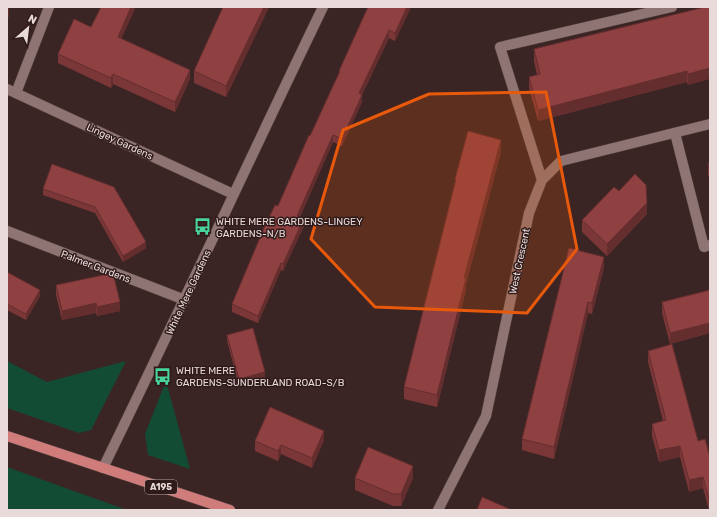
<svg xmlns="http://www.w3.org/2000/svg" width="717" height="517" font-family="Rubik,sans-serif">
	<style>
		.green { fill: #124c35 }
		.lines { fill: none; stroke-linecap: round; stroke-linejoin: round }
		.minor-casing { stroke: #554342; stroke-width: 11 }
		.major-casing { stroke: #554342; stroke-width: 11 }
		.minor { stroke: #8e7472; stroke-width: 10 }
		.major { stroke: #cf7c7b; stroke-width: 10 }
		.wall { fill: #7b3738 }
		.shaded-wall { fill: #642d2e }
		.building { fill: #8f4041; stroke: #642d2e }
		.marked { fill: #e8590c; fill-opacity: 0.2; stroke: #e8590c; stroke-width: 3; stroke-linejoin: round }
		.labels { text-anchor: middle; stroke-width: 3; stroke-linejoin: round; paint-order: stroke }
		.shield { fill: #301b1b; stroke: #b1a1a0; stroke-width: 1 }
		.shield-label { font-size: 9px; font-weight: bold; fill: #e8dad9 }
		.street-label { font-size: 10px; fill: #e8dad9; stroke: #301b1b }
		.poi-label { font-size: 10px; fill: #e8dad9; stroke: #301b1b; text-anchor: start }
	</style>
	<rect width="100%" height="100%" fill="#3b2524"/>
	<!-- green -->
	<g class="green">
		<path d="M7 361 47 382 126 361 91 430 79 433 7 408Z"/>
		<path d="M166 381 190 469 148 455 145 434Z"/>
		<path d="M7 467 127 510H7Z"/>
	</g>
	<g class="lines">
		<defs>
			<g id="minor">
				<path d="M7 89 233 194"/>
				<path d="M16 93 49 7"/>
				<path d="M675 133 704 247 710 245"/>
				<path d="M542 180 500 47 672 7"/>
				<path d="M7 231 185 300"/>
				<path d="M103 468C178 315 249 160 323 7"/>
				<path d="M438 510 486 416 529 213 542 180 561 161 710 124"/>
			</g>
			<path id="major" d="M7 436 230 510"/>
		</defs>
		<!-- minor casing -->
		<use href="#minor" class="minor-casing"/>
		<!-- major casing -->
		<use href="#major" class="major-casing"/>
		<!-- minor -->
		<use href="#minor" class="minor"/>
		<!-- major -->
		<use href="#major" class="major"/>
	</g>
	<!-- wall -->
	<g class="wall">
		<path d="M223 7H269L226 97 194 83V71Z"/>
		<path d="M368 7H411L395 41 389 38 362 95V102L342 146 333 142 300 217 304 226 283 271 281 270 258 323 232 312V304L339 73V71Z"/>
		<path d="M705 7 688 85 687 82 538 121 529 88V77L537 75 534 61V49Z"/>
		<path d="M91 27 121 39 190 79 175 112 113 84 111 88 58 63V54Z"/>
		<path d="M501 152 466 284V290L437 407 404 399V387L455 183V179Z"/>
		<path d="M708 163H710V182L708 174Z"/>
		<path d="M52 164 146 248 123 262 95 213 43 195V189Z"/>
		<path d="M619 191 647 214 607 256 582 232V220Z"/>
		<path d="M604 268 592 314 588 313 554 459 522 450V439Z"/>
		<path d="M7 272 40 296 26 320 7 310Z"/>
		<path d="M56 285 120 311 97 316 96 313 62 320 56 295Z"/>
		<path d="M710 290V333L670 344 662 313V302Z"/>
		<path d="M227 335 265 378 239 385 227 341Z"/>
		<path d="M648 351 698 441 710 457V510H709L703 488 689 492 680 457 659 462 652 436V424L663 421 648 362Z"/>
		<path d="M324 440 312 468 281 454 278 461 255 451V441Z"/>
		<path d="M355 478H413L401 506H393L355 490Z"/>
	</g>
	<!-- shaded-wall -->
	<g class="shaded-wall">
		<path d="M8 7H9V16L7 21V9Z"/>
		<path d="M131 7H136L118 46V37Z"/>
		<path d="M264 7H269L226 97V86Z"/>
		<path d="M407 7H411L395 41V33Z"/>
		<path d="M389 30V38L359 101V93Z"/>
		<path d="M710 68V79L688 85V74Z"/>
		<path d="M190 70V79L175 112V102Z"/>
		<path d="M687 71V82L538 121V110Z"/>
		<path d="M113 74V84L111 88V78Z"/>
		<path d="M362 95V102L342 146V139Z"/>
		<path d="M333 135V142L297 223V216Z"/>
		<path d="M501 140V152L466 284V290L437 407V395L464 278Z"/>
		<path d="M647 203V214L607 256V244Z"/>
		<path d="M304 218V226L283 271V264Z"/>
		<path d="M146 242V248L123 262V256Z"/>
		<path d="M604 257V268L592 314V303Z"/>
		<path d="M281 263V270L258 323V316Z"/>
		<path d="M40 290V296L26 320V314Z"/>
		<path d="M120 302V311L97 316V307Z"/>
		<path d="M588 302V313L554 459V447Z"/>
		<path d="M96 303V313L62 320V311Z"/>
		<path d="M710 323V333L670 344V333Z"/>
		<path d="M265 372V378L239 385V379Z"/>
		<path d="M324 431V440L312 468V458Z"/>
		<path d="M281 445V454L278 461V451Z"/>
		<path d="M680 446V457L659 462V450Z"/>
		<path d="M413 466V478L401 506V494Z"/>
		<path d="M703 477V488L689 492V480Z"/>
	</g>
	<!-- building -->
	<g class="building">
		<path d="M101 7H131L118 37 190 70 175 102 113 74 111 78 58 54 74 19 91 27Z"/>
		<path d="M223 7H264L226 86 194 71Z"/>
		<path d="M368 7H407L395 33 389 30 359 93 362 95 342 139 333 135 297 216 304 218 283 264 281 263 258 316 232 304 264 228 275 205 278 206 309 135 310 136 340 71H339Z"/>
		<path d="M705 7H707V8L710 7V68L688 74 687 71 538 110 529 77 540 74 534 49Z"/>
		<path d="M468 131 501 140 464 278H466L437 395 404 387 456 179H455Z"/>
		<path d="M708 163H710V171Z"/>
		<path d="M52 164 114 187 146 242 123 256 95 207 43 189Z"/>
		<path d="M635 174 646 185 647 203 607 244 582 220 614 187 619 191Z"/>
		<path d="M569 248 604 257 592 303 588 302 554 447 522 439Z"/>
		<path d="M7 272 40 290 26 314 7 304Z"/>
		<path d="M113 273 120 302 97 307 96 303 62 311 56 285Z"/>
		<path d="M710 290V323L670 333 662 302Z"/>
		<path d="M253 328 265 372 239 379 227 335Z"/>
		<path d="M672 344 698 441 705 439 710 457V503L703 477 689 480 680 446 659 450 652 424 666 420 648 351Z"/>
		<path d="M270 407 324 431 312 458 281 445 278 451 255 441Z"/>
		<path d="M368 447 413 466 401 494H393L355 478Z"/>
		<path d="M482 497 512 510H477Z"/>
	</g>
	<!-- marked area -->
	<path class="marked" d="M546 92 577 249 527 313 375 307 311 239 343 130 429 94Z"/>
	<!-- icons -->
	<defs>
		<symbol id="bus-bare" viewBox="-9 -9 18 18"><path d="M-5-6H5V4H4V6H2V4H-2V6H-4V4H-5ZM-3.5-4V0h7V-4ZM-3.5 1.2v1.5H-2V1.2ZM2 1.2v1.5H3.5V1.2Z" fill="#48d49d" stroke="#301b1b" stroke-width="2.5" paint-order="stroke"/></symbol>
	</defs>
	<g fill-rule="evenodd">
		<use href="#bus-bare" x="190" y="214" width="25" height="25"/>
		<use href="#bus-bare" x="150" y="364" width="25" height="25"/>
	</g>
	<g class="labels">
		<!-- shield labels -->
		<rect class="shield" x="145" y="480" width="32" height="14" rx="3"/>
		<g class="shield-label">
			<text x="161" y="490">A195</text>
		</g>
		<!-- street labels -->
		<g class="street-label">
			<text transform="translate(120 141) rotate(25)" y="4">Lingey Gardens</text>
			<text transform="translate(519 261) rotate(-78)" y="4">West Crescent</text>
			<text transform="translate(96 266) rotate(21)" y="4">Palmer Gardens</text>
			<text transform="translate(188 292) rotate(-65)" y="4">White Mere Gardens</text>
		</g>
		<!-- poi labels -->
		<g class="poi-label">
			<text x="216" y="225">WHITE MERE GARDENS-LINGEY<tspan x="216" dy="12">GARDENS-N/B</tspan></text>
			<text x="176" y="374">WHITE MERE<tspan x="176" dy="12">GARDENS-SUNDERLAND ROAD-S/B</tspan></text>
		</g>
	</g>
	<!-- border -->
	<rect width="717" height="517" fill="none" stroke="#e8dad9" stroke-width="16"/>
	<!-- north arrow -->
	<g transform="translate(28 28) rotate(28)" stroke="#301b1b" stroke-width="3" paint-order="stroke">
	<path d="M0-3L7 15L0 10L-7 15Z" fill="#e8dad9"/>
	<text y="-6" font-size="11" font-weight="bold" text-anchor="middle" fill="#e8dad9">N</text>
	</g>
</svg>
